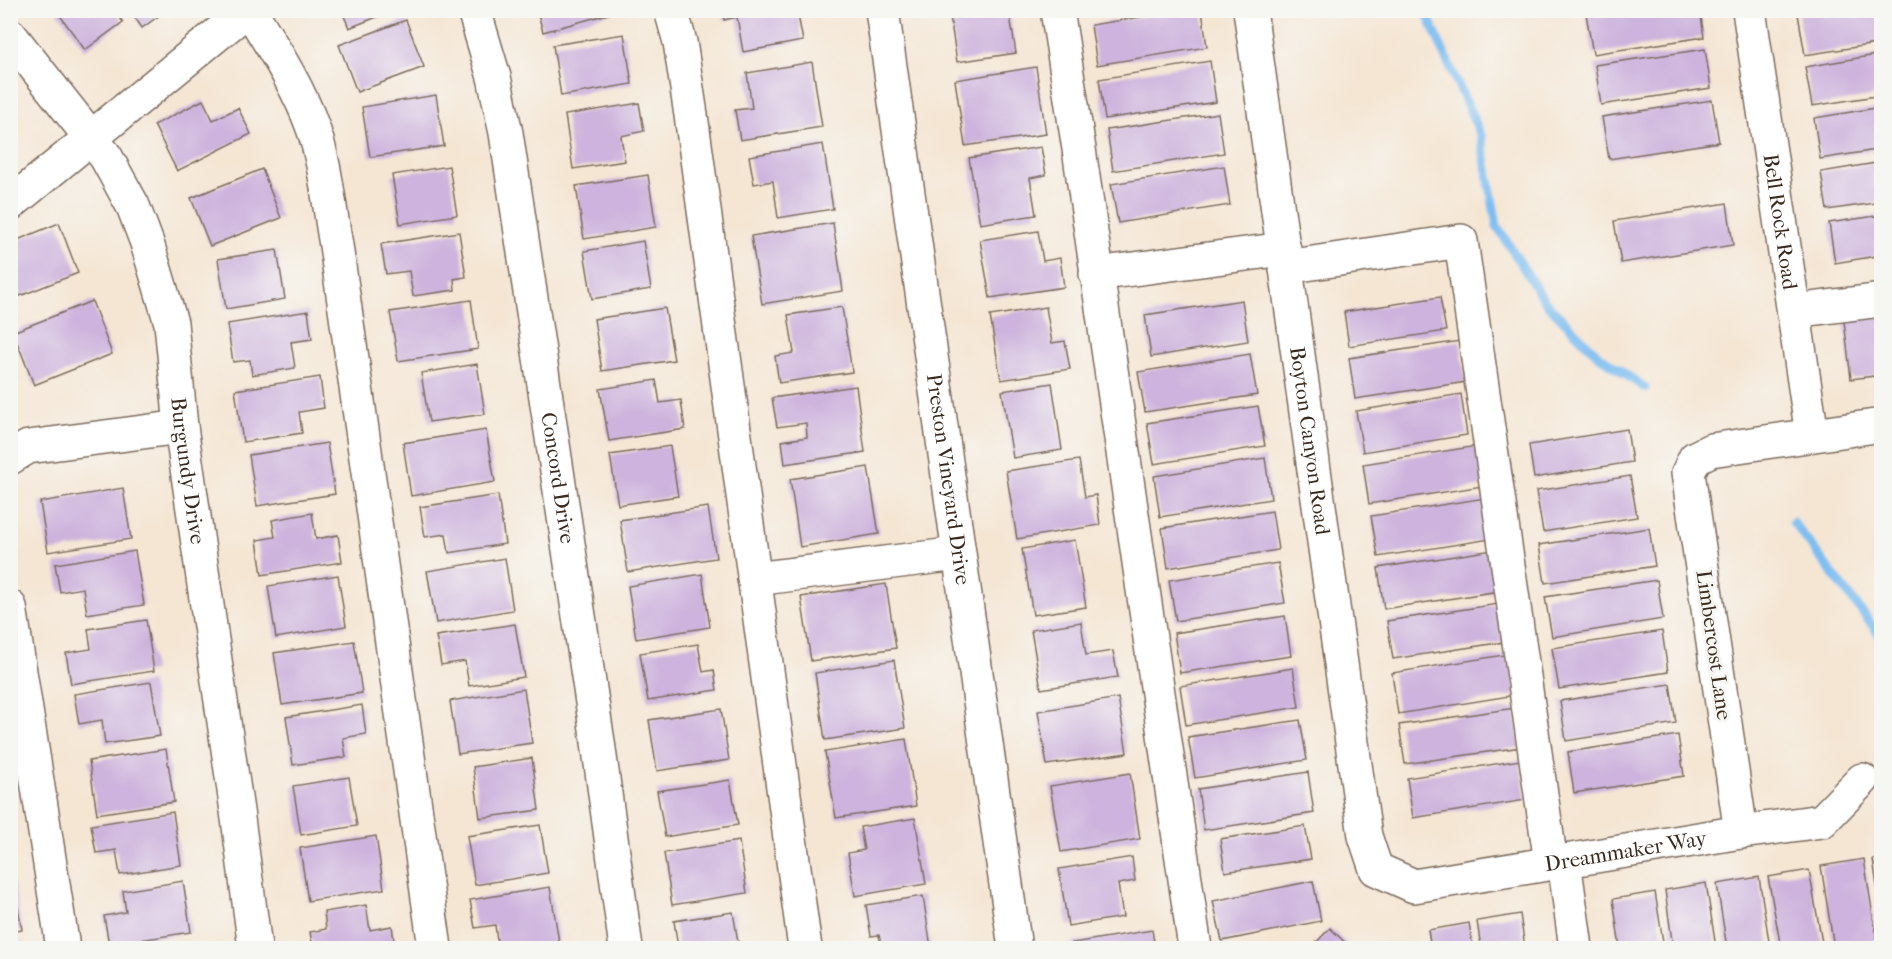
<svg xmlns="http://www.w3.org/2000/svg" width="1892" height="959" font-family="'IM FELL French Canon',serif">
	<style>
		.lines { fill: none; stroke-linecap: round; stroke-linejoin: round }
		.stream { stroke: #7dbdf1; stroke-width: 9 }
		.building { fill: #cdb3dd }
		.minor-casing { stroke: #7c6c5e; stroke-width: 36 }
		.minor { stroke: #fff; stroke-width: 33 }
		.labels { text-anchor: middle; stroke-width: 6; stroke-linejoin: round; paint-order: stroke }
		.street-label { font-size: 21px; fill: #3b2a1e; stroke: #f6f6f2 }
	</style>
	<rect width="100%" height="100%" fill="#f6f6f2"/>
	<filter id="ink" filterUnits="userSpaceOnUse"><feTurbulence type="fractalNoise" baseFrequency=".0167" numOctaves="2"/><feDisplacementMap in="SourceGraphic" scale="12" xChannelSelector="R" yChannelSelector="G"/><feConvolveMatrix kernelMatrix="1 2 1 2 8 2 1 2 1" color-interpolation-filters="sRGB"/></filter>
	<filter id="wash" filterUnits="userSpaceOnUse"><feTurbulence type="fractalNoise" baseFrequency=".008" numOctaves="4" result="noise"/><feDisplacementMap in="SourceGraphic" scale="24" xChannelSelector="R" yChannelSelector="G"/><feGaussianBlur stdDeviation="1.35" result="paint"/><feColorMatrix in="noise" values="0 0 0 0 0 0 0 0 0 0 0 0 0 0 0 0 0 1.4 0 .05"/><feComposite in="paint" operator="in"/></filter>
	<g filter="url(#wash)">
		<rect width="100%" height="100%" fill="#f5e6d4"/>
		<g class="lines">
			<!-- stream -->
			<g class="stream">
				<path d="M1425 10 1481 136 1497 226 1545 302 1598 355 1645 388"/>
				<path d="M1793 522 1882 638"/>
			</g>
		</g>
		<g id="blocks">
			<!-- building -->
			<g class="building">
				<path d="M56 10H114L123 22 85 50Z"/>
				<path d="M130 10H167L142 28Z"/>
				<path d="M537 10H619V11L543 32Z"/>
				<path d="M722 10H797L803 41 743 52 737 17 724 20Z"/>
				<path d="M949 10H1009L1016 53 957 62Z"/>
				<path d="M1183 10H1202L1207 47 1097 65 1091 25Z"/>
				<path d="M1607 10H1700L1704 37 1593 54 1586 14Z"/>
				<path d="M1821 10H1882V43L1805 55 1798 14Z"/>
				<path d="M342 11H392L349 28Z"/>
				<path d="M406 20 424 67 357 92 339 45Z"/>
				<path d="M624 34 632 84 561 96 553 45Z"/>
				<path d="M1705 49 1711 88 1601 105 1595 65Z"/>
				<path d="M1882 54V95L1812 106 1805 67Z"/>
				<path d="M1210 61 1216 102 1105 119 1099 79Z"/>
				<path d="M812 62 822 127 740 140 735 110 752 108 747 73Z"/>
				<path d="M1036 67 1046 134 965 146 955 80Z"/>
				<path d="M436 95 444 146 370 157 362 107Z"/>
				<path d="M203 100 213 120 238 108 251 134 177 171 154 125Z"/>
				<path d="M1712 100 1719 142 1609 159 1602 117Z"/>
				<path d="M639 103 644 131 621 136 625 161 573 169 565 115Z"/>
				<path d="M1882 107V149L1820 159 1814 118Z"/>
				<path d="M1218 113 1224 153 1113 171 1107 130Z"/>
				<path d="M823 144 833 209 778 218 773 181 754 184 749 156Z"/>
				<path d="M1041 147 1046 175 1030 178 1036 215 980 224 969 158Z"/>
				<path d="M1882 162V202L1827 210 1821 172Z"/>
				<path d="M449 166 457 215 400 224 392 175Z"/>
				<path d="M1224 166 1230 205 1118 223 1111 184Z"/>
				<path d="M262 169 281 218 210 246 191 198Z"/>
				<path d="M648 175 656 227 584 239 576 186Z"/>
				<path d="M1727 203 1733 245 1621 263 1614 221Z"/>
				<path d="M1882 215V255L1835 263 1829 223Z"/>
				<path d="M59 223 78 273 10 300V243Z"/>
				<path d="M833 223 843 291 762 304 751 236Z"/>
				<path d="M1038 231 1043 261 1060 258 1064 287 990 298 980 240Z"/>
				<path d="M459 232 466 277 454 279 455 290 413 296 409 271 386 274 381 244Z"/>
				<path d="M643 241 651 289 592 299 584 251Z"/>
				<path d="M277 250 285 299 226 309 218 259Z"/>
				<path d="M1440 297 1446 331 1349 346 1344 312Z"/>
				<path d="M471 300 478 349 398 361 390 312Z"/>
				<path d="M1242 300 1248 341 1151 357 1145 315Z"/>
				<path d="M92 301 112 354 34 385 13 332Z"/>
				<path d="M842 307 852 372 779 383 775 356 794 353 788 315Z"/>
				<path d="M1046 307 1052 343 1065 341 1070 369 1001 380 990 316Z"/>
				<path d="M665 308 674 360 602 371 594 319Z"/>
				<path d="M308 311 312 339 291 342 295 368 252 375 250 360 233 362 227 324Z"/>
				<path d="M1882 316V375L1851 379 1844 321Z"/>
				<path d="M1460 341 1466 382 1355 399 1349 358Z"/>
				<path d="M1250 354 1257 395 1145 412 1138 372Z"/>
				<path d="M477 364 485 414 429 422 421 373Z"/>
				<path d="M320 377 324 408 299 412 302 433 243 442 235 390Z"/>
				<path d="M656 380 660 403 681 400 685 429 609 441 600 389Z"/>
				<path d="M1052 383 1062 450 1013 458 1002 391Z"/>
				<path d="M856 386 865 452 785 464 782 441 807 437 806 423 777 427 772 398Z"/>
				<path d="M1461 394 1467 435 1363 452 1356 411Z"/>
				<path d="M1258 406 1265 446 1154 464 1147 423Z"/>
				<path d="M1627 429 1632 462 1534 478 1529 445Z"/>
				<path d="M486 430 495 482 411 496 403 443Z"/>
				<path d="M327 443 335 494 257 506 249 455Z"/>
				<path d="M670 446 678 496 618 505 610 455Z"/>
				<path d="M1477 446 1483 486 1369 504 1363 464Z"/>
				<path d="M1265 458 1271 499 1160 517 1154 476Z"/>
				<path d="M1079 460 1085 497 1096 495 1100 525 1017 539 1006 471Z"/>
				<path d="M868 467 879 534 800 547 790 479Z"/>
				<path d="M1630 476 1637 517 1543 532 1536 491Z"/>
				<path d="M123 488 131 539 48 552 40 502Z"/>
				<path d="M498 495 505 544 449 553 446 534 425 537 420 507Z"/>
				<path d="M1485 498 1491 539 1378 557 1371 516Z"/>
				<path d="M708 507 716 558 628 572 620 520Z"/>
				<path d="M1272 511 1278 550 1168 568 1162 528Z"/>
				<path d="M312 513 316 539 338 535 342 562 262 575 257 540 275 537 272 520Z"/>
				<path d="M1649 528 1655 566 1545 583 1539 545Z"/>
				<path d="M1075 540 1086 607 1033 615 1022 549Z"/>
				<path d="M1493 550 1499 591 1384 609 1378 568Z"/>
				<path d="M135 551 144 605 87 614 83 588 60 592 55 564Z"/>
				<path d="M505 558 513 610 436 623 427 571Z"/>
				<path d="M1278 563 1285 603 1176 621 1169 580Z"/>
				<path d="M702 574 710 627 636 639 628 586Z"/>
				<path d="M338 575 346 626 276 638 268 586Z"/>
				<path d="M1657 580 1663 619 1552 637 1545 597Z"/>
				<path d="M886 584 896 648 811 661 801 597Z"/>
				<path d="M1498 604 1504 642 1393 659 1387 621Z"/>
				<path d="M1285 616 1291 656 1180 673 1174 633Z"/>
				<path d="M146 620 154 671 71 684 66 653 91 649 88 629Z"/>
				<path d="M1081 622 1086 655 1113 651 1118 677 1041 689 1031 630Z"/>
				<path d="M515 624 524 677 469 686 465 661 441 665 436 636Z"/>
				<path d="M1662 631 1668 672 1559 689 1552 648Z"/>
				<path d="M354 641 362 693 282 705 274 653Z"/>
				<path d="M698 644 703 672 714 670 717 690 648 701 640 653Z"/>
				<path d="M1510 654 1516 695 1398 714 1392 673Z"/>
				<path d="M894 660 905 728 825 740 815 673Z"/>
				<path d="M1293 668 1299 707 1186 725 1180 686Z"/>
				<path d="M151 682 160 736 105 744 102 720 79 724 74 694Z"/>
				<path d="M1670 684 1676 723 1566 741 1560 701Z"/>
				<path d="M524 689 532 743 458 754 450 701Z"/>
				<path d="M1118 698 1127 753 1047 765 1038 711Z"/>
				<path d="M362 705 366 734 343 738 346 757 293 765 286 717Z"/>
				<path d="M1515 708 1521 747 1405 764 1399 725Z"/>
				<path d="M721 709 729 760 657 771 649 720Z"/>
				<path d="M1300 720 1307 760 1195 778 1188 737Z"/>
				<path d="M1678 735 1684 776 1574 793 1568 752Z"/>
				<path d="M906 739 916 806 836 818 825 752Z"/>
				<path d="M166 749 174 802 97 814 89 761Z"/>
				<path d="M532 758 539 810 480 818 473 767Z"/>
				<path d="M1520 760 1526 800 1413 818 1407 778Z"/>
				<path d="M1308 772 1314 813 1204 830 1198 789Z"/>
				<path d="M1130 773 1140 839 1061 852 1050 786Z"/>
				<path d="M349 777 357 826 301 835 293 786Z"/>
				<path d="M730 780 738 825 665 837 657 791Z"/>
				<path d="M173 812 181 865 120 875 116 850 96 853 91 825Z"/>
				<path d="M915 818 926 884 855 896 848 853 864 850 860 827Z"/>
				<path d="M540 825 548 873 475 885 467 836Z"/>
				<path d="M1305 826 1311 859 1225 872 1220 839Z"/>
				<path d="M376 836 384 889 308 901 300 848Z"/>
				<path d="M739 841 747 893 672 905 664 853Z"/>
				<path d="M1132 857 1135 881 1118 884 1123 917 1068 926 1059 869Z"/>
				<path d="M1882 858V907H1880L1873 859Z"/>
				<path d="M1864 859 1878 948H1834L1821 866Z"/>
				<path d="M10 865 22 930 10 932Z"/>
				<path d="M1809 870 1823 948H1781L1768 877Z"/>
				<path d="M1759 877 1770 948H1727L1717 884Z"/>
				<path d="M183 881 191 932 109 945 104 916 126 912 123 891Z"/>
				<path d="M1313 881 1321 921 1222 941 1213 901Z"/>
				<path d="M1706 883 1716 948H1673L1665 890Z"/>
				<path d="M550 887 559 942 515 948H498L495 925 475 928 470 900Z"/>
				<path d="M1655 892 1664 948H1620L1613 899Z"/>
				<path d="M923 896 931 948H882L879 935 871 936 866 905Z"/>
				<path d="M366 905 370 930 392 926 395 948H313L310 932 326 929 324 912Z"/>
				<path d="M733 912 739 948H678L674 921Z"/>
				<path d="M1520 914 1525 948H1481L1477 921Z"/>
				<path d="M1469 923 1473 948H1431L1428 930Z"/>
				<path d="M1330 928 1351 948H1311Z"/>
				<path d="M1152 930 1155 948H1073L1072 943Z"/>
				<path d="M23 942 24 948H10V944Z"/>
				<path d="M1373 942 1419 946V948H1372Z"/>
				<path d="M189 943 190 948H162V947Z"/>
			</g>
		</g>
	</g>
	<g filter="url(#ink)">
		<use href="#blocks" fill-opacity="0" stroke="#7c6c5e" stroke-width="1.5"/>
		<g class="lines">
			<defs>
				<g id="minor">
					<path d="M250 10C273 48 298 86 313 128 326 165 329 206 336 245L435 948"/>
					<path id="s1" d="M474 10 494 77 506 133 598 742 626 948"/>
					<path d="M671 10 680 42 691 115 805 948"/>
					<path id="s2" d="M882 10 1015 948"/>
					<path d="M1057 10 1079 149 1195 948"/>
					<path id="s3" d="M1250 10 1365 836 1376 869 1414 886 1741 832 1822 821 1862 780"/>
					<path id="s4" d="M1749 10 1812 435"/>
					<path id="s5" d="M10 35 106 157 133 206 147 243 171 323 181 427 237 811 255 948"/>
					<path d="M10 204 247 10"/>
					<path d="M1286 267 1461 241 1551 863"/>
					<path d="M1096 274 1284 249"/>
					<path d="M1794 311 1882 300"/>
					<path d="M10 458 28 447 181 427"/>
					<path d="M754 579 958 554"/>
					<path d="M10 607 63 948"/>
					<path d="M1741 832 1688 473 1695 458 1711 450 1882 425"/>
					<path d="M1564 861 1576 948"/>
				</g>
			</defs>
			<!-- minor casing -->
			<use href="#minor" class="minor-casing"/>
			<!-- minor -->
			<use href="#minor" class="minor"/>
		</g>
	</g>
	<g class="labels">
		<!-- street labels -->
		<g class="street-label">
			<text dy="7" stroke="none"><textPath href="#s4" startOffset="214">Bell Rock Road</textPath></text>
			<text dy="7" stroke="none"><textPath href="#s3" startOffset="435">Boyton Canyon Road</textPath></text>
			<text dy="7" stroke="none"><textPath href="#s5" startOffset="483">Burgundy Drive</textPath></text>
			<text dy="7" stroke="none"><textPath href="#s1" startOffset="476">Concord Drive</textPath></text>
			<text dy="7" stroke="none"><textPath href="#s2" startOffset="474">Preston Vineyard Drive</textPath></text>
			<text transform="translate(1714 645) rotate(82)" y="7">Limbercost Lane</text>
			<text dy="7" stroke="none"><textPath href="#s3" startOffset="1125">Dreammaker Way</textPath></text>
		</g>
	</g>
	<!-- margin -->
	<rect width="1892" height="959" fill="none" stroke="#f6f6f2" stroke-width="36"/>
</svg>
